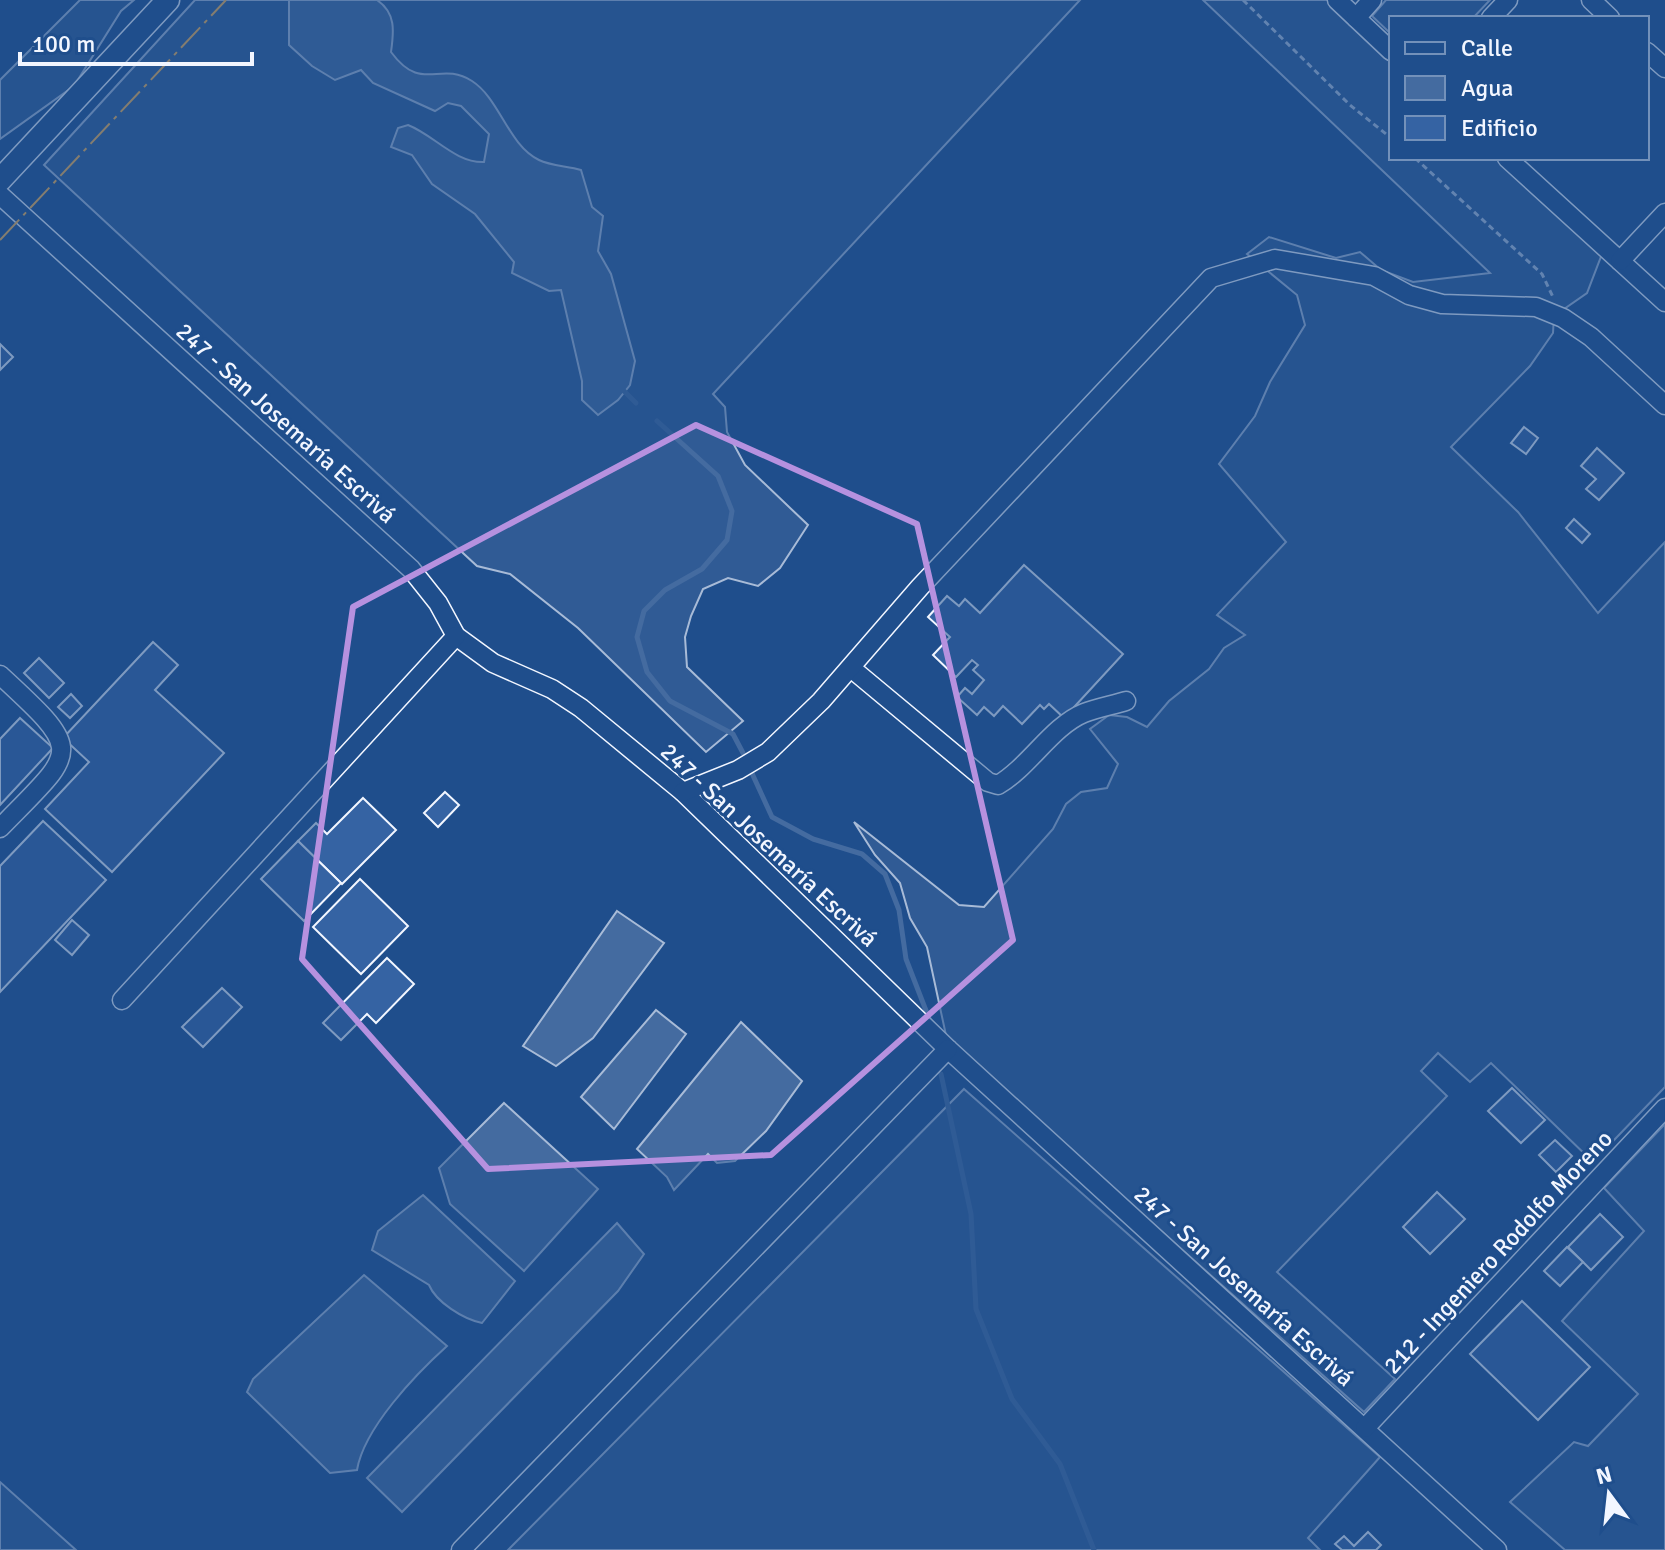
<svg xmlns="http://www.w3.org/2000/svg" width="1665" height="1550" font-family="Signika,sans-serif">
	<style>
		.built { fill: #305b95; stroke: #a8bbd7; stroke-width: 2 }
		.water { fill: #446ba0; stroke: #a8bbd7; stroke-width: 2 }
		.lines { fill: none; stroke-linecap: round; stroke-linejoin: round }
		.stream { stroke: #446ba0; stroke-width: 5 }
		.building { fill: #3563a3; stroke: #f2f6ff; stroke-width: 2 }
		.minor-casing { stroke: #f2f6ff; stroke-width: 21 }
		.major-casing { stroke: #f2f6ff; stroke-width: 25 }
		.path { stroke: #b3c4dc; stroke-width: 3; stroke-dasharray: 6 4; stroke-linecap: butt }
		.minor { stroke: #1f4e8c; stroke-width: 18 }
		.major { stroke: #1f4e8c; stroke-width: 22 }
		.power { stroke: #ffb74d; stroke-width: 2; stroke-dasharray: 28 6 4 6; stroke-linecap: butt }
		.marked { fill: none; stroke: #b691df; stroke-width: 6; stroke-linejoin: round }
		.labels { text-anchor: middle; stroke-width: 6; stroke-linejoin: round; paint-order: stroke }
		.street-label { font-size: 24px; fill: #f2f6ff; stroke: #1f4e8c }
	</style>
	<rect width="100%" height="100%" fill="#1f4e8c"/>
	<!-- built -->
	<g class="built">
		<path d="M80 0H134L121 11 74 86 0 139V80Z"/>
		<path d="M195 0H1080L713 394 725 407 727 432 745 465 808 525 780 568 758 586 728 578 703 589 691 616 685 637 687 667 743 721 706 752 578 628 510 574 477 566 44 165Z"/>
		<path d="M1203 0H1328L1391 58V158H1498L1602 254 1587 293 1554 316 1553 333 1530 366 1451 447 1518 512 1598 613 1665 542V1087L1593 1162 1491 1063 1470 1082 1438 1053 1421 1071 1447 1096 1277 1272 1395 1379 1364 1412 947 1040 927 947 910 918 900 883 875 855 854 822 959 905 984 907 1053 829 1066 804 1081 792 1107 788 1118 764 1090 729 1109 715 1127 717 1147 727 1169 701 1209 669 1224 648 1245 635 1217 615 1286 542 1219 464 1255 416 1270 382 1305 325 1297 295 1247 254 1269 237 1336 258 1360 252 1381 270 1413 282 1490 273Z"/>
		<path d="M1386 0H1490L1473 18H1391V34L1372 16Z"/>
		<path d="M964 1089 1380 1457 1308 1538 1320 1550H508Z"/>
		<path d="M1665 1124V1550H1565L1510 1502 1574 1442 1588 1446 1638 1394 1562 1321 1644 1231 1604 1188Z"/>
		<path d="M0 1482 76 1550H0Z"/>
	</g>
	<!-- water -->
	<g class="water">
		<path d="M289 0H377C396 13 394 31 391 52 422 94 439 60 472 81 500 99 508 145 539 160 551 166 568 166 581 170L592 207 603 216 598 251 611 274 635 361 630 385 618 400 598 415 582 400V381L561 290 549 291 512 273 514 262 475 214 432 184 412 155 391 147 398 128 408 125C434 135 455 163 484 162L489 134 461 106 448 103 435 111 373 83 361 70 335 80 312 66 289 45Z"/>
		<path d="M617 911 664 943 593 1038 556 1066 523 1046Z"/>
		<path d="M656 1010 686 1034 614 1129 581 1097Z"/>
		<path d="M741 1022 802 1081 766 1131 735 1161 717 1163 708 1154 674 1190 667 1177 637 1149Z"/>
		<path d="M504 1103 598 1189 524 1271 450 1204 439 1168Z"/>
		<path d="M423 1195 515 1281 482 1323C463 1319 436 1302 429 1285L372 1250 378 1231Z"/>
		<path d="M617 1223 644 1254 618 1291 402 1512 367 1478Z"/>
		<path d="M364 1275 447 1346C416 1374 364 1428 357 1470L330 1473 247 1392 253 1379Z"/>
	</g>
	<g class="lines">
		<!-- stream -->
		<g class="stream">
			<path d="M622 389 636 403"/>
			<path d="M657 421 718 476 732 511 727 540 702 569 665 590 644 611 637 637 647 672 670 701 733 734 743 753"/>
			<path d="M750 769 772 817 813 839 862 854 885 874 899 910 906 959 932 1026"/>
			<path d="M941 1074 971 1214 976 1309 1012 1399 1060 1464 1094 1550"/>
		</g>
	</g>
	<!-- building -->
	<g class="building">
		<path d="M0 344 13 357 0 370Z"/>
		<path d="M1524 427 1538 438 1526 454 1511 443Z"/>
		<path d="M1597 448 1624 473 1599 500 1586 489 1596 479 1581 466Z"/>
		<path d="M1574 519 1590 534 1582 543 1566 528Z"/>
		<path d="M1024 565 1123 654 1064 718 1049 704 1044 709 1040 705 1022 724 1003 706 994 716 984 707 977 715 957 697 965 688 972 694 984 680 973 670 978 665 972 660 956 677 933 655 950 637 928 617 947 596 959 606 965 599 980 613Z"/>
		<path d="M153 642 178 665 155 690 224 753 112 872 45 809 89 762 63 738Z"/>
		<path d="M39 658 64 683 49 698 24 673Z"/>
		<path d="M71 694 82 706 70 718 58 707Z"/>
		<path d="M20 718 53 748 0 805V739Z"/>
		<path d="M445 792 459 805 438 827 424 813Z"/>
		<path d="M363 798 396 830 342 884 298 841 316 823 327 834Z"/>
		<path d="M43 821 106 880 0 992V866Z"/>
		<path d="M298 841 341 883 304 921 261 879Z"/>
		<path d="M360 879 408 926 361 974 313 927Z"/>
		<path d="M72 920 89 935 72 955 55 940Z"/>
		<path d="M387 958 414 984 376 1023 367 1014 341 1040 323 1023Z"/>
		<path d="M222 988 242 1007 203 1047 182 1027Z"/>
		<path d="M1512 1088 1545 1120 1521 1143 1488 1111Z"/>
		<path d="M1555 1140 1572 1156 1556 1172 1539 1155Z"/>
		<path d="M1437 1192 1465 1219 1430 1254 1403 1227Z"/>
		<path d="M1600 1214 1623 1237 1591 1270 1568 1247Z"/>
		<path d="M1567 1247 1583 1262 1560 1286 1544 1271Z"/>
		<path d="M1522 1301 1590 1367 1538 1420 1470 1354Z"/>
		<path d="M1368 1532 1381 1545 1376 1550H1342L1335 1544 1344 1536 1354 1546Z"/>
	</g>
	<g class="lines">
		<defs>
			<g id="minor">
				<path d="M1337 0 1391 51"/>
				<path d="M1591 0 1610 18"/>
				<path d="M1356 18 1372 0"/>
				<path d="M1491 18 1508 0"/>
				<path d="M1647 52 1665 68"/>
				<path d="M1507 158 1665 302"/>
				<path d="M0 195 411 569 438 603 456 636 493 663 552 689 581 708 683 792 948 1049 1497 1550"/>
				<path d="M1620 261 1665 213"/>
				<path d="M851 668 988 782 998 785C1029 767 1052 726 1084 713 1097 708 1113 705 1126 701"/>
				<path d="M0 675C86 754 77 749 0 828"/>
				<path d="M683 792 738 770 768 752 821 701 920 587 1211 278 1275 259 1374 276 1409 295 1442 304 1536 307 1563 318 1591 337 1665 405"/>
				<path d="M122 1000 456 636"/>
				<path d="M1365 1428 1665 1108"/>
				<path d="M461 1550 948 1049"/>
			</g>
			<path id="major" d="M0 180 168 0"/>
		</defs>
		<!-- minor casing -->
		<use href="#minor" class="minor-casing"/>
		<!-- major casing -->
		<use href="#major" class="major-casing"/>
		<!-- path -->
		<g class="path">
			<path d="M1243 0 1350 105 1391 138"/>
			<path d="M1415 158 1542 274 1553 297"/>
		</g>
		<!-- minor -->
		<use href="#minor" class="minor"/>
		<!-- major -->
		<use href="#major" class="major"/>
		<!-- power -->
		<path class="power" d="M0 240 226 0"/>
	</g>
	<!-- marked area -->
	<path d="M0 0H1665V1550H0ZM696 425 917 524 1013 940 771 1155 488 1169 302 959 353 607Z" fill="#1f4e8c" fill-opacity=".55" fill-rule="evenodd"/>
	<path class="marked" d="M696 425 917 524 1013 940 771 1155 488 1169 302 959 353 607Z"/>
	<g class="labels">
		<!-- street labels -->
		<g class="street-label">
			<text transform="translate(286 423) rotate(42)" y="8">247 - San Josemaría Escrivá</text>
			<text transform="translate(769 845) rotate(43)" y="8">247 - San Josemaría Escrivá</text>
			<text transform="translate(1498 1252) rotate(-47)" y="8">212 - Ingeniero Rodolfo Moreno</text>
			<text transform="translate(1244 1286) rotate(42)" y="8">247 - San Josemaría Escrivá</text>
		</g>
	</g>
	<!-- legend -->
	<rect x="1389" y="16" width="260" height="144" fill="#1f4e8c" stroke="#7391ba" stroke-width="2"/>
	<rect x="1405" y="42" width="40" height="12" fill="#1f4e8c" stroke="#7391ba" stroke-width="2"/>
	<text x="1461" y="56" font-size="24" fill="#f2f6ff">Calle</text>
	<rect x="1405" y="76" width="40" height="24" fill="#446ba0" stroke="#7391ba" stroke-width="2"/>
	<text x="1461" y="96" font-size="24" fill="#f2f6ff">Agua</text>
	<rect x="1405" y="116" width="40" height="24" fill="#3563a3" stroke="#7391ba" stroke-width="2"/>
	<text x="1461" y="136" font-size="24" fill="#f2f6ff">Edificio</text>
	<!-- north arrow -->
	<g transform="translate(1609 1494) rotate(345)" stroke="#1f4e8c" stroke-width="6" paint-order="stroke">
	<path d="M0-6L14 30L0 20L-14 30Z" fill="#f2f6ff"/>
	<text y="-12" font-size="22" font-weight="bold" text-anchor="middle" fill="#f2f6ff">N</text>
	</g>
	<!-- scale -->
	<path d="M20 52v12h232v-12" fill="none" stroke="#f2f6ff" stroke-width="4"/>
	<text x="32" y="52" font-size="24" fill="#f2f6ff" stroke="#1f4e8c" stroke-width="6" paint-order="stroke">100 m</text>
</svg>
